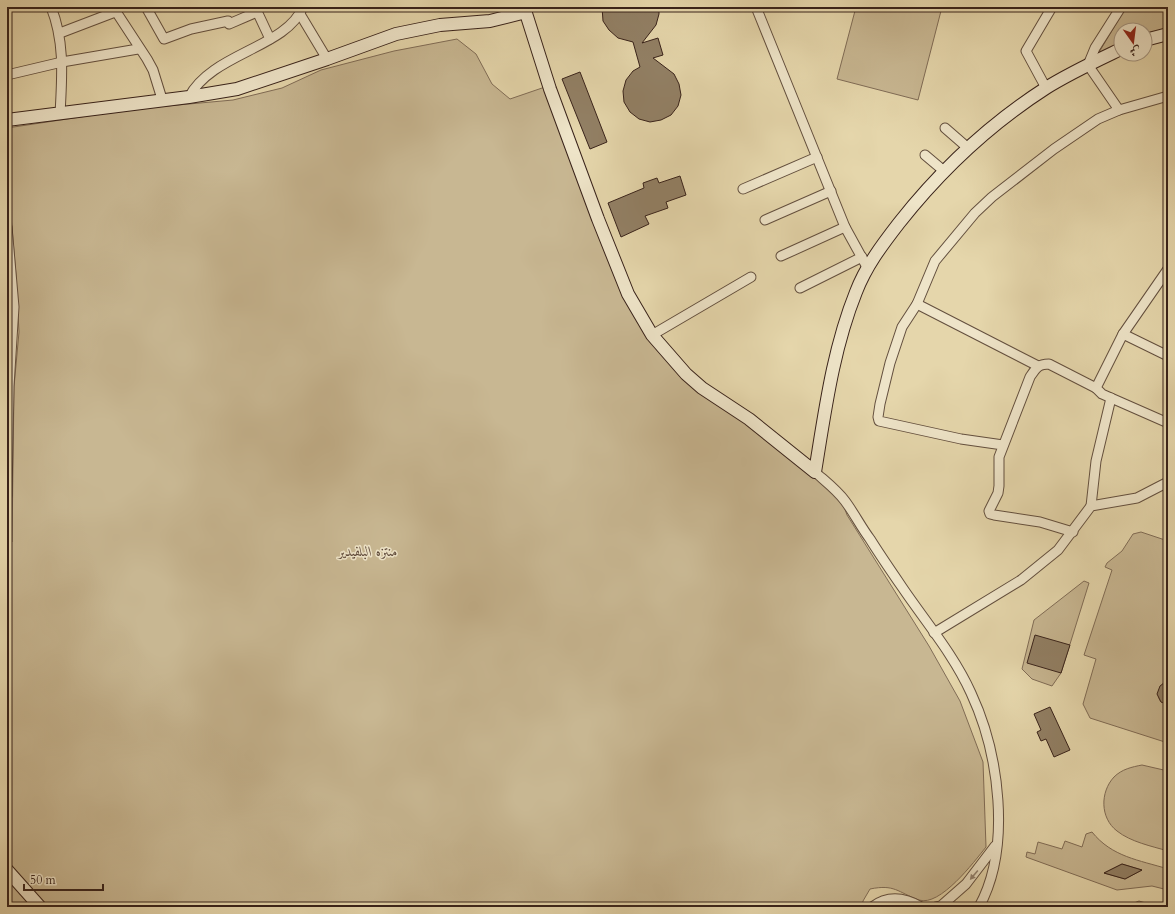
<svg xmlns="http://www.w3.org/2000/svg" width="1175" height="914" font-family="Cardo,Amiri,serif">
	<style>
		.green { fill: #c8b792; stroke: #806c56; fill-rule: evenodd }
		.building { fill: #928065; stroke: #38221a }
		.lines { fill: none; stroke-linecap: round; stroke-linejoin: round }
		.street-casing { stroke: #634f3e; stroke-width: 11 }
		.secondary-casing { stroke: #38221a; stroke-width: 14 }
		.street { stroke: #eee4c8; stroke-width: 9 }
		.secondary { stroke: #eee4c8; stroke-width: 12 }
		.oneway { fill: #938371 }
		.labels { text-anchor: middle; stroke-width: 3; stroke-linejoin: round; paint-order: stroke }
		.park-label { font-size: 14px; font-style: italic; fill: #5c4738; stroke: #eee4c8 }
	</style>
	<rect width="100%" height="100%" fill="#e5d6ab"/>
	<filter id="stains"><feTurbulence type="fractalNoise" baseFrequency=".005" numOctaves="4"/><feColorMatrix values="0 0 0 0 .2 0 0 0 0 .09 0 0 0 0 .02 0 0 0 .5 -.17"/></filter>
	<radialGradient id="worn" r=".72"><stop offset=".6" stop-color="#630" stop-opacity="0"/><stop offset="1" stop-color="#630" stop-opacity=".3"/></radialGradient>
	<!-- green -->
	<g class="green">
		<path d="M856 7H942L918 100 837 79Z"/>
		<path d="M1126 7H1168V30L1145 37V30H1121V47L1095 59Z"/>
		<path d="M457 39 476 54 492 84 510 99 545 87 626 294 681 370 841 498 847 515 929 646 960 701 983 762 986 847C974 862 940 907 919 900 897 892 895 884 870 889L863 901 862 907H7V544L12 542 14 387 19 332 16 275 7 169V128L134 109 233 100 282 88 321 70 394 51Z"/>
		<path d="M1141 532 1168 541V674C1164 685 1153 691 1161 702L1168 704V743L1090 718 1083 704 1096 659 1084 655 1112 570 1105 567 1107 563 1122 551 1133 534Z"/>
		<path d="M1084 581 1089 583 1061 673 1052 686 1032 679 1022 669 1034 620Z"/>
		<path d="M1142 765 1168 771V851C1151 846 1131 842 1117 831 1100 818 1100 792 1114 777 1122 769 1132 767 1142 765Z"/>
		<path d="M1092 832C1112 857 1139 860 1168 869V890L1152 886 1117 890 1026 857 1027 852 1035 854 1038 842 1062 849 1065 841 1082 847 1086 834ZM1122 864 1142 870 1125 879 1104 873Z"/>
		<path d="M1139 901 1159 907H1124Z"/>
	</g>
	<!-- building -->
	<g class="building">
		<path d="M602 7H659V14L656 25 642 43 658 38 663 55 653 58 674 74 679 84 681 95 678 106 671 115 661 120 650 122 639 119 630 112 624 102 623 91 626 80 633 71 640 67 633 42 618 38 609 30 603 21Z"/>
		<path d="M580 72 607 142 590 149 562 79Z"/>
		<path d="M680 176 686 195 666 202 668 208 645 216 649 224 621 237 608 203 644 188 643 183 657 178 659 183Z"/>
		<path d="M1035 635 1070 645 1061 673 1027 663Z"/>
		<path d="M1168 680V705L1161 702 1157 694 1160 686Z"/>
		<path d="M1050 707 1070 750 1054 757 1046 739 1041 741 1037 732 1041 730 1034 714Z"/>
		<path d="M1122 864 1142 870 1125 879 1104 873Z"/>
	</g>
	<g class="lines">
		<defs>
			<g id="street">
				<path d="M51 7C65 42 62 77 60 114"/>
				<path d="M113 7 147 59 153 70 162 99"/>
				<path d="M146 7 164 39 191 29 228 21 229 24 257 12"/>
				<path d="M255 7 270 39"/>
				<path d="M756 7 845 227 867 267"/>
				<path d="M300 14 327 59"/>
				<path d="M60 33 115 12"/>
				<path d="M7 75 62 62 138 49"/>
				<path d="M1046 88 1026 51 1052 7"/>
				<path d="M189 97C212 53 286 48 303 7"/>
				<path d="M1119 110 1088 65 1095 48 1121 7"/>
				<path d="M945 128 968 148"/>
				<path d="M925 155 944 171"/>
				<path d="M743 189 817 157"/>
				<path d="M765 220 831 191"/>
				<path d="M7 227 14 307 9 386 7 496"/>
				<path d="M781 256 845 227"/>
				<path d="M1168 269 1123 334 1096 388 1102 394 1168 423"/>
				<path d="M800 288 862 257"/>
				<path d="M917 304 1038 366"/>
				<path d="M1123 334 1168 356"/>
				<path d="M652 335 751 277"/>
				<path d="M1003 445 961 439 879 421 878 417 880 404 890 363 902 327 917 304 935 261 975 213 992 197 1054 149 1098 119 1119 110 1168 96"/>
				<path d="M815 472C825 481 837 490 845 501 854 513 861 527 870 539 880 555 891 571 902 587 925 621 954 655 971 693 999 753 1012 847 979 907"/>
				<path d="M1091 506 1096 461 1111 398"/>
				<path d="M1073 532 1040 522 994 515 990 514 989 511 998 493 999 486V457L1030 377C1036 368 1038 364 1049 364L1096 388"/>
				<path d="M934 633 1021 580 1058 550 1091 506 1137 498 1168 482"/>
				<path d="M872 907C888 895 904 897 921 907"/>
				<path d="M936 907 941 906 966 884 995 846"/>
			</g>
			<g id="secondary">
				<path d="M524 7 550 89 598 219 628 294 652 335 686 374 702 388 749 419 815 472C825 411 833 349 856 292 866 266 882 245 899 223 940 171 990 124 1046 88 1070 73 1096 61 1121 49"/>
				<path d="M1145 40 1168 34"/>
				<path d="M7 120 189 97 237 89 327 59 396 34 440 25 490 21 526 12"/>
				<path d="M7 870 40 907"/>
			</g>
		</defs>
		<!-- street casing -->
		<use href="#street" class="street-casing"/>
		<!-- secondary casing -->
		<use href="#secondary" class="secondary-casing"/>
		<!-- street -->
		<use href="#street" class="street"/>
		<!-- secondary -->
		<use href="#secondary" class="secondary"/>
	</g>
	<!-- one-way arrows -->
	<defs><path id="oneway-solid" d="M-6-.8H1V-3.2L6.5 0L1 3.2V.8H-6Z"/></defs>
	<use class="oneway" href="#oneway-solid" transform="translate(974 875) rotate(130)"/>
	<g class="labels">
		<!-- park labels -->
		<g class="park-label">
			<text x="368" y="556">منتزه البلفيدير</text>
		</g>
	</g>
	<!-- margin -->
	<rect width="1175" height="914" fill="none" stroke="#e5d6ab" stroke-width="24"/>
	<rect x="8" y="8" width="1159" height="898" fill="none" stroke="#38221a" stroke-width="2"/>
	<rect x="12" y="12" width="1151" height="890" fill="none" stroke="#38221a"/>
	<!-- north arrow -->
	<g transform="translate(1133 42) rotate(166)"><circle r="19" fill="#eee4c8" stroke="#a59682"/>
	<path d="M0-3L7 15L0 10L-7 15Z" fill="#8f2418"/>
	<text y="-6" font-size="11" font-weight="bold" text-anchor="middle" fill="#38221a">ش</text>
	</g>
	<!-- scale -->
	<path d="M24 884v6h79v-6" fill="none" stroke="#38221a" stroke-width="2"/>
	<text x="30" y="884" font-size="12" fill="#38221a" stroke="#eee4c8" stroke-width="3" paint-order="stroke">50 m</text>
	<rect width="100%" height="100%" filter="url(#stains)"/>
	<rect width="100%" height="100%" fill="url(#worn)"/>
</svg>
